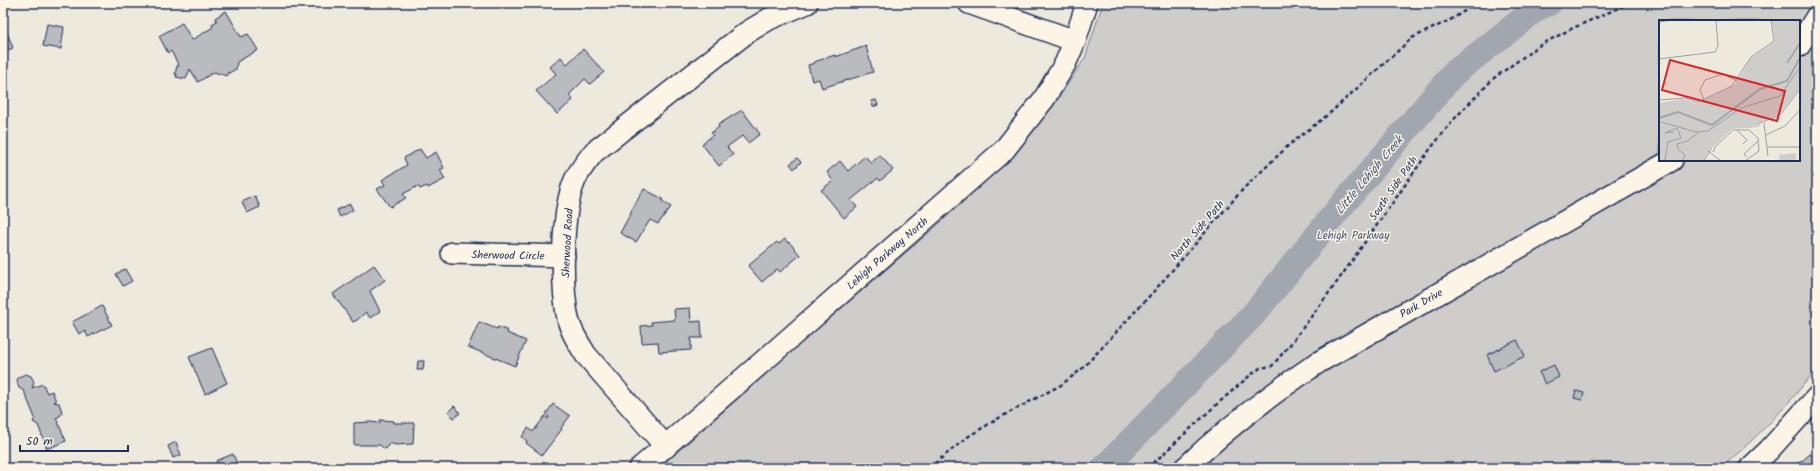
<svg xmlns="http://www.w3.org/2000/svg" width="1820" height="471" font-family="Kalam,sans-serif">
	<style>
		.green { fill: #cfcdca; stroke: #757e94; fill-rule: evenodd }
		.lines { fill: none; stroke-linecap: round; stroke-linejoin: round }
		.river { stroke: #a2a7af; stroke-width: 26 }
		.building { fill: #babbbe; stroke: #1b2f5e }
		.minor-casing { stroke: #1b2f5e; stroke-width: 24 }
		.path { stroke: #1b2f5e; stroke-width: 2.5; stroke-dasharray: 4 3; stroke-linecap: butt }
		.minor { stroke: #fcf5e5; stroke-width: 21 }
		.labels { text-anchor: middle; stroke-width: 3; stroke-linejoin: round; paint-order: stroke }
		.street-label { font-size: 11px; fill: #1b2f5e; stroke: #fcf5e5 }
		.park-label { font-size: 11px; fill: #485679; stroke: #fcf5e5 }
		.water-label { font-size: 12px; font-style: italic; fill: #445376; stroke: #fcf5e5 }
		.inset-river { fill: none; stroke: #a2a7af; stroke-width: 2 }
		.inset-road { fill: none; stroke: #9a9faa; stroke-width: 1 }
		.view { fill: #d62828; fill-opacity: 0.15; stroke: #d62828; stroke-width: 2 }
		.inset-edge { fill: none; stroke: #1b2f5e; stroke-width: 2 }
	</style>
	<rect width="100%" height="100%" fill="#eee9dd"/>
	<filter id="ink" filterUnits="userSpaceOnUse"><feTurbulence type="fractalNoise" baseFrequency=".025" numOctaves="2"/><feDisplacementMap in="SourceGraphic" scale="8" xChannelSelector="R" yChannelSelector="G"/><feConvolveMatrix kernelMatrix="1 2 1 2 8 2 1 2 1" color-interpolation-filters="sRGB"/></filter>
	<g filter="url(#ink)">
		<!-- green -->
		<path class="green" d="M1103 3H1817V367C1789 406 1757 437 1721 468H659L777 364 940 223 1011 157 1054 105 1085 58ZM1660 21H1799V160H1660Z"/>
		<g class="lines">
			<!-- river -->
			<path class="river" d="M1104 468 1253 315 1337 211 1454 73 1536 9 1549 3"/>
		</g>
		<!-- building -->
		<g class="building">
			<path d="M226 11 241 37 248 34 258 50 237 62 236 69 229 73 228 72 227 76 214 72 198 82 190 69 186 79 176 77 177 74H175L177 66H179L171 51 168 53 159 36 182 23 192 40 213 27 212 24 217 21 215 18Z"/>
			<path d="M47 24 64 27 61 49 43 46Z"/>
			<path d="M6 30 13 48 3 52V31Z"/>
			<path d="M866 46 873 72 822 88 819 79 812 81 808 65 815 63 814 62 835 55V57Z"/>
			<path d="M583 49 604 72 590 84 585 79 569 95 573 100 557 114 536 91 556 74 550 67 561 57 567 64Z"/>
			<path d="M876 100 878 105 873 107 871 101Z"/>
			<path d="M742 110 760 134 748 143 742 136 727 147 733 155 719 166 702 144 713 135 711 133 719 127 718 125Z"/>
			<path d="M420 149 426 158 436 152 444 168 440 170 445 179 428 188 427 186 420 189 418 186 403 194 406 198 390 207 377 189 385 185 382 180 407 165 404 158Z"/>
			<path d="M880 155 893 170 880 181 878 178 851 200 857 207 844 218 821 190 833 181 827 172 840 161 848 171 865 156 871 163Z"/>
			<path d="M797 158 801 162 794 169 790 164Z"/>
			<path d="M644 189 663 199 662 201 671 207 658 224 650 220 636 242 620 233 632 211H631Z"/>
			<path d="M255 196 260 207 247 213 242 202Z"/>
			<path d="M350 204 353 210 340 217 337 210Z"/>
			<path d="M785 239 788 243 789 242 800 255 780 272 777 269 762 282 748 266 777 242 779 244Z"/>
			<path d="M374 265 385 280 370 291 380 311 370 318 366 312 357 320 353 322 333 294Z"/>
			<path d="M125 269 132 281 123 286 116 274Z"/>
			<path d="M102 306 112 325 88 337 85 331 79 334 72 322Z"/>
			<path d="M690 308 691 322 701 321 702 338H691V350L659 352 658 342 642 343 641 326 652 325 651 322 675 320 674 309Z"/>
			<path d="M479 322 497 329 498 327 508 331 507 333 526 341 515 366 468 347Z"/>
			<path d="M1517 340 1525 356 1494 371 1487 355Z"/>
			<path d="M212 348 227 383 205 394 189 357Z"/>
			<path d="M418 361H424L423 370H417Z"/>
			<path d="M1554 365 1559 377 1545 384 1539 372Z"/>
			<path d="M26 374 31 376 34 382 32 388 43 384 47 393 52 391 56 401 54 402 59 403 62 412 60 416 56 418 66 441 47 449 38 425 33 422 35 418 24 391 19 388 17 382 18 377Z"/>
			<path d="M1576 391 1584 393 1582 400 1574 398Z"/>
			<path d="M553 404 570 416 561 428 562 429 542 455 526 443 527 441 522 437 528 428 533 432 545 416 548 419 549 417 546 414Z"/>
			<path d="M454 406 460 413 454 418 448 412Z"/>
			<path d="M380 420 394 421V423H414L413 444 396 445 389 443 387 448 384 449 380 445H354V423L370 422 380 423Z"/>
			<path d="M176 442 181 455 173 458 168 446Z"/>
			<path d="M233 454 238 466 233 468H207L217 463 216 461Z"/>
			<path d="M1810 454 1817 461V468H1803L1798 463 1801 460 1802 461Z"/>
			<path d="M1798 463 1803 468H1793Z"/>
		</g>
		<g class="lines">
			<defs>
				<g id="minor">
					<path d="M969 3 1075 41"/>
					<path d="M1799 46 1817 16"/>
					<path d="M452 253 564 256"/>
					<path d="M666 447 586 355C579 344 571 332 568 319 561 285 561 212 575 180 580 169 587 161 594 152L746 33 769 19 807 3"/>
					<path d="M640 468 775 351 1004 150 1044 99 1065 64 1075 41 1087 3"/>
					<path d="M1185 468C1226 428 1271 394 1319 362L1672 160"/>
					<path d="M1750 468 1769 450 1817 397"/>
				</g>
			</defs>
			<!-- minor casing -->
			<use href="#minor" class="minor-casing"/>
			<!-- path -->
			<g class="path">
				<path d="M929 468 969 436 999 418 1061 385 1083 368 1155 290 1244 188 1289 145 1330 113 1412 38 1452 19 1477 3"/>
				<path d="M1148 468 1216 405 1247 378 1260 368 1272 366 1293 341 1337 282 1431 148 1456 117 1494 78 1540 45 1573 28 1630 3"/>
			</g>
			<!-- minor -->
			<use href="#minor" class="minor"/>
		</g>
	</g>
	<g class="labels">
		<!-- street labels -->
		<g class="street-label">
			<text transform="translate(1393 188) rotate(-55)" y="4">South Side Path</text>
			<text transform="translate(1197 230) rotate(-49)" y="4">North Side Path</text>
			<text transform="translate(567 243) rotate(-87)" y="4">Sherwood Road</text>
			<text transform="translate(887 253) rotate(-41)" y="4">Lehigh Parkway North</text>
			<text transform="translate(508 255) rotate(1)" y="4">Sherwood Circle</text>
			<text transform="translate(1421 303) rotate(-30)" y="4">Park Drive</text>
		</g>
		<!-- park labels -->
		<g class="park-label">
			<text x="1353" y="239">Lehigh Parkway</text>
		</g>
		<!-- water labels -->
		<g class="water-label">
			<text transform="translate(1369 175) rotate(-50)" y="4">Little Lehigh Creek</text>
		</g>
	</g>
	<!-- overview -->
	<g transform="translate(1659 20)">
		<rect width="141" height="141" fill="#eee9dd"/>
		<path d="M113 0H141V68L122 92 100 103V107L73 109 54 127 52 126 44 141H0V83L24 79 39 83 76 65 91 39 116 21ZM137 133V141H121L120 135 110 136Z" fill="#cfcdca"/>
		<path class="inset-river" d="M128 43 141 23M0 98 19 92 53 105 101 69 128 61 141 38"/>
		<path class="inset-road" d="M0 2 14 0M0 39 56 32 59 26 57 0M0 80 26 78 39 82 73 66 92 37 115 21 112 0M45 80 41 70 46 60 64 54 78 61M2 102 37 112 49 111 82 88 121 76 141 47M105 103 109 136M99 104 122 94 141 69M78 110H90L99 118 100 131 86 141M107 115 126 106 141 90M108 127H141M49 131 62 141M54 132 56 127 74 110H78L88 120 84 124M88 137 85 134 99 121M6 140 9 122 22 118 18 108 6 113 15 112M23 141 26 135 19 129 18 124 28 121 39 113M45 141 53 127"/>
		<path class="view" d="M11 40 126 71 118 101 3 70Z"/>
		<rect width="141" height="141" class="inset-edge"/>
	</g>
	<!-- margin -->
	<rect width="1820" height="471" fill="none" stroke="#fcf5e5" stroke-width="16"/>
	<rect x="8" y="8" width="1804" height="455" fill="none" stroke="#1b2f5e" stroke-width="1.5" filter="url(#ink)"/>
	<!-- scale -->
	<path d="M20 445v6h108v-6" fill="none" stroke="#1b2f5e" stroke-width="2"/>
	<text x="26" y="445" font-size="12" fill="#1b2f5e" stroke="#fcf5e5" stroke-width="3" paint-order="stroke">50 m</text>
</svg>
